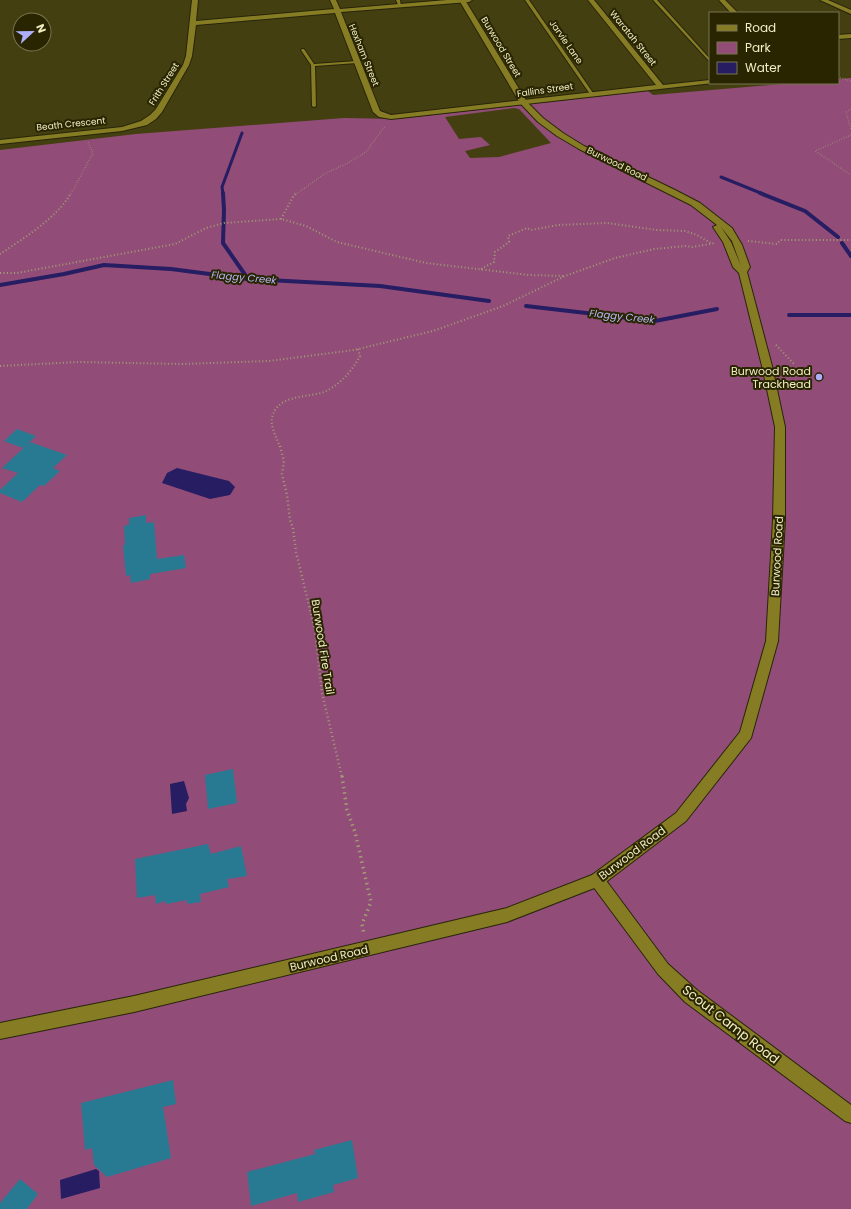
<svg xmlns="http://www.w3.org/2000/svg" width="851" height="1209" font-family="Poppins,sans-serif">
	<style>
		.green { fill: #914d78; fill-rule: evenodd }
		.water { fill: #261d62 }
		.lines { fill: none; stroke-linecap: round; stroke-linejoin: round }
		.stream-far1 { stroke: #261d62; stroke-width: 3 }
		.stream { stroke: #261d62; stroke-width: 4 }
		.building { fill: #287a93 }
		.lane-casing { stroke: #28250a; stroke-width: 2 }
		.street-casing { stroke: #28250a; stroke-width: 2 }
		.secondary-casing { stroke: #28250a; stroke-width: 2 }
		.path-far3 { stroke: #a29d72; stroke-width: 1.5; stroke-dasharray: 0.5 2; stroke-linecap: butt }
		.path-far2 { stroke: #a29d72; stroke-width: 2; stroke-dasharray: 1 2.5; stroke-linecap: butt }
		.path-far1 { stroke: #a29d72; stroke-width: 2.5; stroke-dasharray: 1 3; stroke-linecap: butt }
		.path { stroke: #a29d72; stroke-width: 3.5; stroke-dasharray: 1.5 4; stroke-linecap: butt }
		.lane { fill: #867c24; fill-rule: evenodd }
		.street { fill: #867c24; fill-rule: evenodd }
		.secondary { fill: #867c24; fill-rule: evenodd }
		.poi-dot { fill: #adaffb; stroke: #292501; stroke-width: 1.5 }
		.labels { text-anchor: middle; stroke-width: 4; stroke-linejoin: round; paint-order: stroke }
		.far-street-label { font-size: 9px; fill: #f1edc4; stroke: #292501 }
		.far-water-label { font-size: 10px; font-style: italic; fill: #b6b8f6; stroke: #292501 }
		.poi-label { font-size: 11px; fill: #f1edc4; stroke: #292501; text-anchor: end }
		.street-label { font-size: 11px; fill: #f1edc4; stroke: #292501 }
		.near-street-label { font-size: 13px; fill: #f1edc4; stroke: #292501 }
	</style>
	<rect width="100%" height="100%" fill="#443f11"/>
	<!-- green -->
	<path class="green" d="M851 78V1209H0V150L136 134 344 118 397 119 648 91 653 95 793 83H838V79ZM514 108 519 109 551 143 499 157 470 158 465 151 490 145 481 137 459 139 445 117Z"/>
	<!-- water -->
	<g class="water">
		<path d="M177 468 229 481 235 487 230 495 210 499 162 483 167 473Z"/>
		<path d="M184 781 189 798 186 804 187 811 172 814 170 784Z"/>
		<path d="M96 1169 99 1171 100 1188 61 1199 60 1180Z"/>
	</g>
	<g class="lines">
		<!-- stream-far1 -->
		<g class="stream-far1">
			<path d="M721 177 763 194"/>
			<path d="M223 194 222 187 242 133"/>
		</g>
		<!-- stream -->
		<g class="stream">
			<path d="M223 193 224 210 223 243 248 279"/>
			<path d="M760 193 805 211 838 237"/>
			<path d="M842 243 851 256"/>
			<path d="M0 285 64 274 104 265 171 269 248 279 380 286 489 301"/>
			<path d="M526 306 655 321 717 309"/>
			<path d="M789 315H851"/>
		</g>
	</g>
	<!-- building -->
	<g class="building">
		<path d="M17 429 36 436 23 448 4 441Z"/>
		<path d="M30 442 67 455 53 468 60 471 44 486 40 485 22 502 0 493V490L18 473 2 468Z"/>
		<path d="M146 515V523L154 522 157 559 184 555 186 568 150 574V579L131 583 130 575 126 576 123 545H125L124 526 129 525V518Z"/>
		<path d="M233 769 237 803 208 809 205 775Z"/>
		<path d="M208 844 211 854 241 846 247 876 227 879 229 887 200 894 201 902 187 904V900L166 904 165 901 156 904 155 895 137 898 135 859Z"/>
		<path d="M173 1080 176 1104 163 1107 171 1158 107 1177 94 1165 92 1148 85 1150 81 1103Z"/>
		<path d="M352 1140 358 1178 333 1185 334 1192 298 1202 297 1193 251 1206 247 1172 315 1154 314 1150Z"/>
		<path d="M20 1179 38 1194 27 1209H0V1203Z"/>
	</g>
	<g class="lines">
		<defs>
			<g id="lane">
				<path d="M396 0H400L401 7H399Z"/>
				<path d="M525 0H529L593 93 592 94H590Z"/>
				<path d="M653 0H657L710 59V62Z"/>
				<path d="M302 49H304L314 64 357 61 359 62 357 63 315 66 316 106 314 107 312 106 311 65 301 50Z"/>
			</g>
			<g id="street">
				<path d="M192 0H198L196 21 334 9 330 0H336L340 9 447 0H472L469 2 341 12 380 111 391 115 656 85 588 0H594L663 85 710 80V83H713L391 119 379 117 373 112 335 13 196 25 192 56 189 65 162 112 156 119 147 125 122 131 0 144V140L122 127 141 121 150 115 156 109 183 65 186 56Z"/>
				<path d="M719 0H725L738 13H731Z"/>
				<path d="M820 0H828L851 10V14Z"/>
				<path d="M851 34V38L838 39V35Z"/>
				<path d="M597 873 602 875 668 964 697 990 851 1105V1123L845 1121 685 1002 658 974 592 885 590 880 592 875Z"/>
			</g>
			<path id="secondary" d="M459 0H465L527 102 543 118 563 133 584 146 675 190 700 203 732 228 742 245 750 267 747 272 772 366 785 427V520L778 641 751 738 686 821 602 885 507 922 134 1012 0 1039V1023L134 996 507 908 592 875 676 813 740 732 766 641 773 520 775 427 762 366 739 273 733 267 723 242 713 227 717 225 691 205 579 149 557 136 538 122 520 103ZM721 227 732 241 741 266 731 242Z"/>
		</defs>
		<!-- lane casing -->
		<use href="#lane" class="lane-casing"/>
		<!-- street casing -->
		<use href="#street" class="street-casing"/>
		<!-- secondary casing -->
		<use href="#secondary" class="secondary-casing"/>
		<!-- path-far3 -->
		<g class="path-far3">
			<path d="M838 77 851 81"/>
			<path d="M851 109 846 112 851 129"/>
			<path d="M851 135 815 151 851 175"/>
			<path d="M71 194 93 153 88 142"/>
			<path d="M296 194 326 173 348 163 366 152 385 126"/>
		</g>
		<!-- path-far2 -->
		<g class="path-far2">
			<path d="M281 219 294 195 297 193"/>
			<path d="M748 241 777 244 780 240H851"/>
			<path d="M0 254C24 238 57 218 71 193"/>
			<path d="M481 269 494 262 495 252 509 242 508 236 527 228 531 230 558 225 607 223 657 230 685 231 697 235 711 243"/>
			<path d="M0 273H17L175 244 206 228 224 223 281 219 306 226 337 242 426 263 529 275 565 276"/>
			<path d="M776 345 794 364"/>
			<path d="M0 366 78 362 182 364 269 361 354 350 433 331 503 306 565 276 615 258 654 249 686 246 692 247 715 243"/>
			<path d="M280 447C277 439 270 426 272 418 277 394 307 398 324 392 340 385 352 371 360 356L358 349"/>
		</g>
		<!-- path-far1 -->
		<path class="path-far1" d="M280 446 284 461 282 474 287 495 290 520 293 528 296 552 315 630 322 693 342 777"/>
		<!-- path -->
		<path class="path" d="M342 776 347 810 355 832 371 902 362 924 364 934"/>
		<!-- lane -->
		<use href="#lane" class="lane"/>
		<!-- street -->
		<use href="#street" class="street"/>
		<!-- secondary -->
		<use href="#secondary" class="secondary"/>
	</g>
	<!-- markers -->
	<circle class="poi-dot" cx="819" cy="377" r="4"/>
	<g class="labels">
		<!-- far-street labels -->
		<g class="far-street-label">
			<text transform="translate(633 38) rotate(51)" y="3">Waratah Street</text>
			<text transform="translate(566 42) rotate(55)" y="3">Jarvie Lane</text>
			<text transform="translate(501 47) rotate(59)" y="3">Burwood Street</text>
			<text transform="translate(364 55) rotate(68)" y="3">Hexham Street</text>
			<text transform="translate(164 84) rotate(-58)" y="3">Frith Street</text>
			<text transform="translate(545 90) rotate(-8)" y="3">Fallins Street</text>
			<text transform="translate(71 124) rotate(-6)" y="3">Beath Crescent</text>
			<text transform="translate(617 164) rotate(26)" y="3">Burwood Road</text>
		</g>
		<!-- far-water labels -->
		<g class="far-water-label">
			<text transform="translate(244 277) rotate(5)" y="4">Flaggy Creek</text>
			<text transform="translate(622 316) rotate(6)" y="4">Flaggy Creek</text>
		</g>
		<!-- poi labels -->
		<g class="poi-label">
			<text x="811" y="375">Burwood Road<tspan x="811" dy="13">Trackhead</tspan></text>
		</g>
		<!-- street labels -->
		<g class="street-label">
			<text transform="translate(777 556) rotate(-87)" y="4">Burwood Road</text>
			<text transform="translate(323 647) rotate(81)" y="4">Burwood Fire Trail</text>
			<text transform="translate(632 853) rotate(-37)" y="4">Burwood Road</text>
			<text transform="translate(329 958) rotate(-13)" y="4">Burwood Road</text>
		</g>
		<!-- near-street labels -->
		<g class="near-street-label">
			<text transform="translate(731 1024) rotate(38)" y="5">Scout Camp Road</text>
		</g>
	</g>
	<!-- legend -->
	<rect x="709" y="12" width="130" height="72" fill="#292501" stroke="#79754f"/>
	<rect x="717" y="25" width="20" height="6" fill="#867c24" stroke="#79754f"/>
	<text x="745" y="32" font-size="12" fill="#f1edc4">Road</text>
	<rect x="717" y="42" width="20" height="12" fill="#914d78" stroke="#79754f"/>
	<text x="745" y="52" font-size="12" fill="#f1edc4">Park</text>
	<rect x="717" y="62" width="20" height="12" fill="#261d62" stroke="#79754f"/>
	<text x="745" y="72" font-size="12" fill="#f1edc4">Water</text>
	<!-- north arrow -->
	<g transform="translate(32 32) rotate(68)"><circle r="19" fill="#292501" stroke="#79754f"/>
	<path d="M0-3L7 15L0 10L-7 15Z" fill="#adaffb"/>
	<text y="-6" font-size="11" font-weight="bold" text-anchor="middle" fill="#f1edc4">N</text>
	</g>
</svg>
